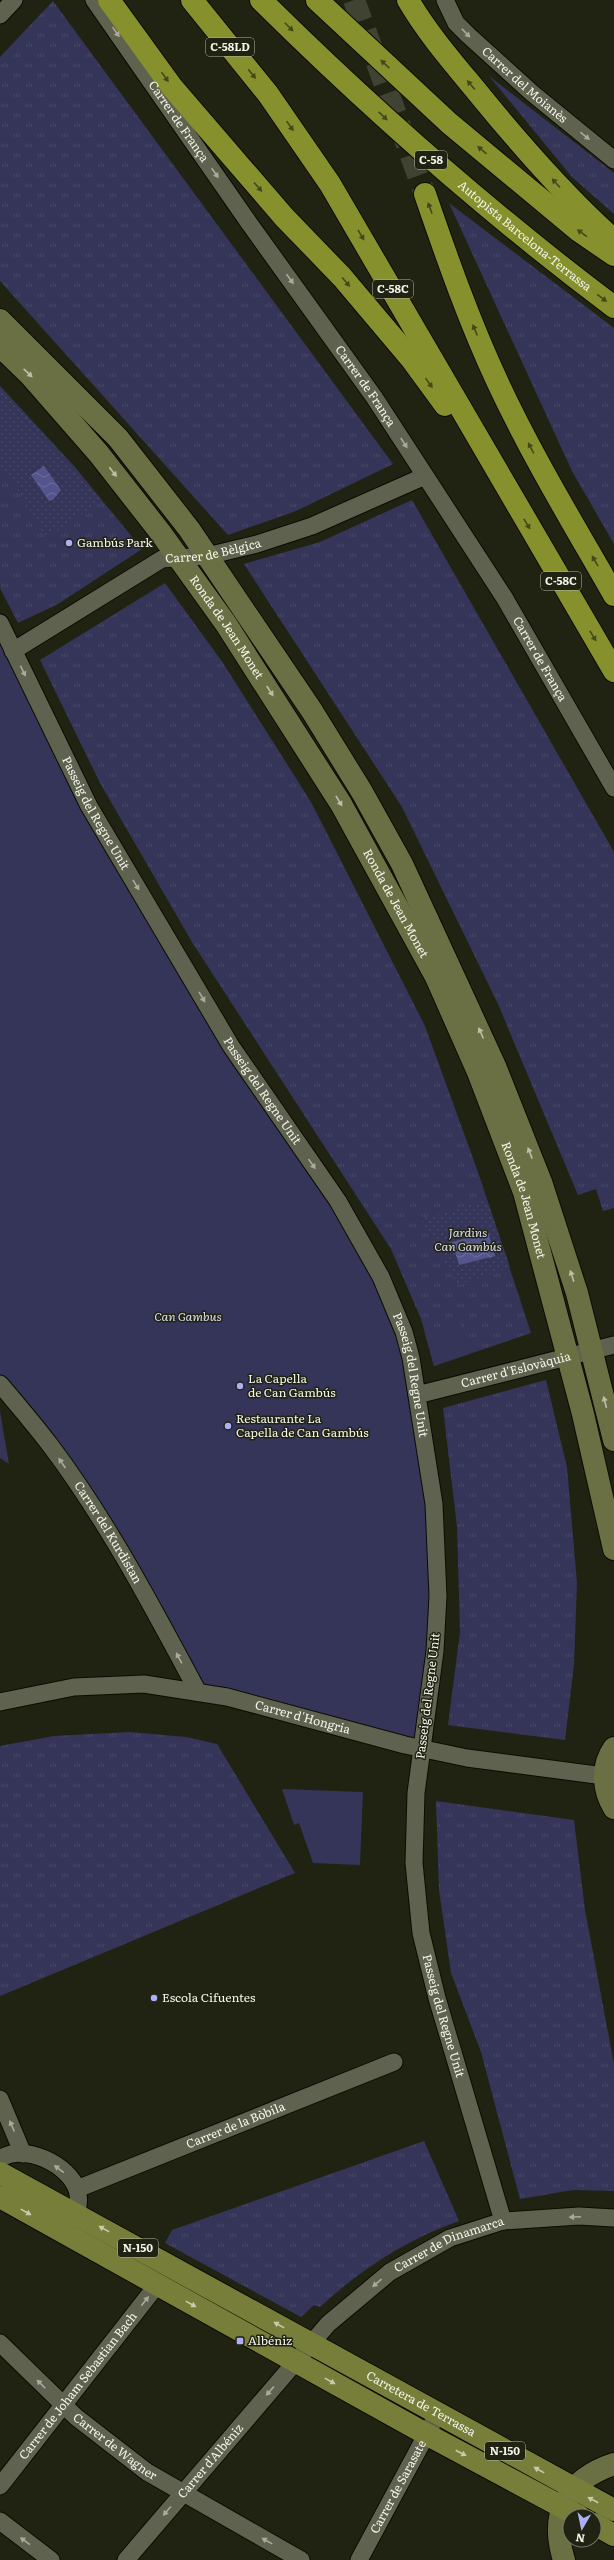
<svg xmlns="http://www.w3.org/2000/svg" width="614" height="2560" font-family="Literata,serif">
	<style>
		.grass { fill: url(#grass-tufts) }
		.park { fill: #343558 }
		.garden { fill: url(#garden-dots) }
		.water { fill: url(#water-waves) }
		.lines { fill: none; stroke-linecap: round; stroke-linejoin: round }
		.highway-tunnel { stroke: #404232; stroke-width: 22; stroke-dasharray: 22 11; stroke-linecap: butt }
		.street-casing { stroke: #0b0c01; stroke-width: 19 }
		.secondary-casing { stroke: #0b0c01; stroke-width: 24 }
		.primary-casing { stroke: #0b0c01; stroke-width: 24 }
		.highway-casing { stroke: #0b0c01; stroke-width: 24 }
		.street { stroke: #5f624e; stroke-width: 17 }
		.secondary { stroke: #6b7044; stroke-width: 22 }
		.primary { stroke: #767e3a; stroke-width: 22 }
		.highway { stroke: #86902c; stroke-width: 22 }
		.oneway { fill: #44491b }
		.oneway2 { fill: #a9ac9c }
		.oneway3 { fill: #bdc0a8 }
		.oneway4 { fill: #c7cbac }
		.poi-dot { fill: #acaffb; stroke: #212312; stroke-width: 1.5 }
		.labels { text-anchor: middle; stroke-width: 3; stroke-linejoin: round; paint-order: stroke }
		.shield { fill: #212312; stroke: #b4b6a9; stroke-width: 1 }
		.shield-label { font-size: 11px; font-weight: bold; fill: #f3f5ea }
		.street-label { font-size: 12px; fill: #f3f5ea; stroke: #212312 }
		.poi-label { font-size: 12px; fill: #f3f5ea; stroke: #212312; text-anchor: start }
		.park-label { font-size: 12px; font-style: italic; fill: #dddff0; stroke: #212312 }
	</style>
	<defs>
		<pattern id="grass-tufts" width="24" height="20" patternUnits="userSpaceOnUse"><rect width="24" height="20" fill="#343558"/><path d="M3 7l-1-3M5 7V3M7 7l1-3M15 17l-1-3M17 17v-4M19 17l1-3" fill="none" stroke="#484968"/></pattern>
		<pattern id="garden-dots" width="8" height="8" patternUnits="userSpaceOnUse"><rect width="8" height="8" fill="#343558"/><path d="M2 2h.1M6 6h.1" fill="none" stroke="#484968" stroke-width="1.8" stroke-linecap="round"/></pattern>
		<pattern id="water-waves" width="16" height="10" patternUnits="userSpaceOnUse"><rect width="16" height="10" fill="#54558c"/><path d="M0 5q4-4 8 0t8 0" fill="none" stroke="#6d6e9c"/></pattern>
	</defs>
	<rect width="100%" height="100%" fill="#212312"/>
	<!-- grass -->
	<g class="grass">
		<path d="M53 1 393 464 296 511 228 535 0 281V57Z"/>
		<path d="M489 76 614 173V214L572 177Z"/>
		<path d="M449 203 614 328V544L572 471Z"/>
		<path d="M0 386 74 466 142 549 58 604 18 623 0 588Z"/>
		<path d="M412 500 614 852V1208L603 1211 596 1189 578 1195 498 1004 402 807 244 564 320 542Z"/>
		<path d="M165 583 223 663 311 802 425 1026 478 1172 531 1333 434 1366 421 1319 391 1249 192 942 100 783 40 660Z"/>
		<path d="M546 1380 567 1467 577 1583 574 1665 565 1740 448 1725 460 1632 457 1527 443 1408Z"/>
		<path d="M130 1732 186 1737 217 1744 295 1873 0 1996V1746L54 1736Z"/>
		<path d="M436 1801 574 1820 585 1910 614 2064V2191L573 2190 520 2199 481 2052 451 1973 439 1890Z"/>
		<path d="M424 2141 459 2221C407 2239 360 2270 320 2307L314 2305 301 2317 165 2243 172 2230Z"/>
	</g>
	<!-- park -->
	<g class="park">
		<path d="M0 623 89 806 338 1201 404 1332 434 1504 423 1748 198 1692 148 1599 0 1384Z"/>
		<path d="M460 1323 469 1354 434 1366 425 1333Z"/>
		<path d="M0 1411 9 1464 0 1458Z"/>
		<path d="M282 1789 363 1792 360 1865 313 1863 299 1823 294 1825Z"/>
	</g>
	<!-- garden -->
	<g class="garden">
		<path d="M0 386 102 501 46 538 15 485 0 464Z"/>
		<path d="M487 1200 510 1267 458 1285 421 1219Z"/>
	</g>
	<!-- water -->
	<g class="water">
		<path d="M44 466 61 490 53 500 49 501 31 475Z"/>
		<path d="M488 1232 495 1256 459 1265 452 1242Z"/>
	</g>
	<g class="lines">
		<!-- highway-tunnel -->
		<path class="highway-tunnel" d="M354 0 425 194"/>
		<defs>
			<g id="street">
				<path id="s1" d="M94 0 249 223 374 397 504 597 614 788"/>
				<path id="s2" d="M445 0 456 23 468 35 532 93 614 160"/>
				<path d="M0 15 14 0"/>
				<path id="s3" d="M0 623 89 806 231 1046 338 1201 381 1277 404 1332 411 1358 434 1504 438 1596 435 1651 416 1793 414 1863 421 1933 437 1998 503 2221"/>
				<path id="s4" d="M13 651 162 559 207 556 257 544 312 526 425 476"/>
				<path id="s5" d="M0 1384C17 1404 34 1424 50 1445 108 1522 153 1608 198 1692"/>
				<path id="s6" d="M417 1395 614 1345"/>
				<path id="s7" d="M0 1702 74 1687 144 1684 227 1697 405 1745 467 1758 604 1776"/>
				<path d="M0 2099 23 2154"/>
				<path d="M0 2159C23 2142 70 2165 77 2190 80 2199 78 2206 76 2215L67 2220"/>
				<path id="s8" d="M77 2189 394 2062"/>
				<path id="s9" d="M0 2343 76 2417 147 2472 301 2560"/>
				<path id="s10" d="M0 2486 157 2285"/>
				<path d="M0 2521 51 2560"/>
				<path id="s11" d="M126 2560 328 2324 390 2272 450 2238 503 2221 579 2216 614 2218"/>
				<path id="s12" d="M359 2560 438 2413"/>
			</g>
			<g id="secondary">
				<path d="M0 320 118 438 189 529 312 711 362 792 402 864 495 1066 541 1182 577 1293 614 1440"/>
				<path id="s13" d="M0 346 30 375 99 454 160 532 226 624 341 804 436 977 478 1072 524 1192 583 1414 614 1549"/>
				<path d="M614 1748C601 1766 603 1790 614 1808"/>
				<path d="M564 2560C549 2513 568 2479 614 2464"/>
			</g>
			<g id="primary">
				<path id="s14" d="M0 2173 614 2510"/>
				<path d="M0 2197 426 2434 579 2516"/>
				<path d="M594 2524 614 2535"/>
			</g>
			<g id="highway">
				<path d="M109 0 172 87 284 217 342 277 412 360 445 405"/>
				<path d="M192 0 268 94 330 184 614 671"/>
				<path id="s15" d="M261 0C372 110 489 213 614 307"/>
				<path d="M317 0 449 123 579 231 614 255"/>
				<path d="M408 0C429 36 457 67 483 99 524 149 566 197 614 240"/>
				<path d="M425 194C447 258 469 321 498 383 532 456 574 525 614 595"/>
			</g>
		</defs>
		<!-- street casing -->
		<use href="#street" class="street-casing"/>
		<!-- secondary casing -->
		<use href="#secondary" class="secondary-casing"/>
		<!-- primary casing -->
		<use href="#primary" class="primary-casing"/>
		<!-- highway casing -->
		<use href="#highway" class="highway-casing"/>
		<!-- street -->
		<use href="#street" class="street"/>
		<!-- secondary -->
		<use href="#secondary" class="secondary"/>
		<!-- primary -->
		<use href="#primary" class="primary"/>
		<!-- highway -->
		<use href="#highway" class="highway"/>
	</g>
	<!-- one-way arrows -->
	<defs><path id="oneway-solid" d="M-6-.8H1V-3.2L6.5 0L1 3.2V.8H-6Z"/></defs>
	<g class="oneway">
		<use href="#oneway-solid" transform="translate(289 27) rotate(45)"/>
		<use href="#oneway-solid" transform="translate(385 64) rotate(-137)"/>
		<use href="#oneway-solid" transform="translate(252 74) rotate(51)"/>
		<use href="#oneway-solid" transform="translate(165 77) rotate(54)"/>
		<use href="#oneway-solid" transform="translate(471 85) rotate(-130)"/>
		<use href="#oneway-solid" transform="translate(383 116) rotate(43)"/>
		<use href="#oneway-solid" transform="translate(290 126) rotate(55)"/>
		<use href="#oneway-solid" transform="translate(482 150) rotate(-140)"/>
		<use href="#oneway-solid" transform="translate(556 183) rotate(-132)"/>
		<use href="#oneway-solid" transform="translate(258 187) rotate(49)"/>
		<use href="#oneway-solid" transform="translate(430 208) rotate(-110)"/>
		<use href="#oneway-solid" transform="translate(582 233) rotate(-144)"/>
		<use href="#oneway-solid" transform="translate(361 235) rotate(59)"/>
		<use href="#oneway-solid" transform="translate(346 282) rotate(50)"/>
		<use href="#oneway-solid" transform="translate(602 298) rotate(37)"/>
		<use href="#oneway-solid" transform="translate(475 330) rotate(-113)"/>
		<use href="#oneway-solid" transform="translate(429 383) rotate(54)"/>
		<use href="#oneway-solid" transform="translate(531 448) rotate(-117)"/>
		<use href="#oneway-solid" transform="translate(527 524) rotate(59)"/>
		<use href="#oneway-solid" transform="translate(595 561) rotate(-120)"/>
		<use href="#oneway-solid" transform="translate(593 636) rotate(59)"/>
	</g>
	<g class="oneway2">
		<use href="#oneway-solid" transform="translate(116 32) rotate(55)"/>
		<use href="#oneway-solid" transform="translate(466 33) rotate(46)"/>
		<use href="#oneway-solid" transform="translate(585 136) rotate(39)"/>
		<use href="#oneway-solid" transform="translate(215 173) rotate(55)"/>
		<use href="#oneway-solid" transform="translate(290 279) rotate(54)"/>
		<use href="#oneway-solid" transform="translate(404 443) rotate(57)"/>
		<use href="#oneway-solid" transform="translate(23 671) rotate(64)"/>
		<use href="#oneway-solid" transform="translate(136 885) rotate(59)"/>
		<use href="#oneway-solid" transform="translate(202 997) rotate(60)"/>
		<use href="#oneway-solid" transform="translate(312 1164) rotate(55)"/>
		<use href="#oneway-solid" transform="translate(62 1463) rotate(-124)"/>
		<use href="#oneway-solid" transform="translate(179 1658) rotate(-118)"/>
		<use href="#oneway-solid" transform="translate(12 2126) rotate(-113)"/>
		<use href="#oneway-solid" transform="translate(59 2169) rotate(-143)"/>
		<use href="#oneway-solid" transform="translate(575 2217) rotate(178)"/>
		<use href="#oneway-solid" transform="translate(377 2283) rotate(140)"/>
		<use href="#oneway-solid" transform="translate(145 2301) rotate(-52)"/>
		<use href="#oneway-solid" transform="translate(41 2384) rotate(-135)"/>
		<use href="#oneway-solid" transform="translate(270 2391) rotate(131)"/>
		<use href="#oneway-solid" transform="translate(167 2511) rotate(130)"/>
		<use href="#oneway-solid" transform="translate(25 2541) rotate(-144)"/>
		<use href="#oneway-solid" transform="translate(267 2541) rotate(-151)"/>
	</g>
	<g class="oneway3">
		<use href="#oneway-solid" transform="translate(28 373) rotate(43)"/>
		<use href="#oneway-solid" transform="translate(113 472) rotate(52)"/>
		<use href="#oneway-solid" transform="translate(270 691) rotate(57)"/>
		<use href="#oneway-solid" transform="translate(339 801) rotate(59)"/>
		<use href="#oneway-solid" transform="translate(481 1033) rotate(-114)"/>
		<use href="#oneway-solid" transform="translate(530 1153) rotate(-111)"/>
		<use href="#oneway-solid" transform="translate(572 1276) rotate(-108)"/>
		<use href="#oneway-solid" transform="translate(605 1402) rotate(-104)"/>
	</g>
	<g class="oneway4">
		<use href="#oneway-solid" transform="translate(26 2212) rotate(29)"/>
		<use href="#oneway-solid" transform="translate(104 2229) rotate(-151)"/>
		<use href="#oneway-solid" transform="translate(191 2304) rotate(29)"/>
		<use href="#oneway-solid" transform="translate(279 2325) rotate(-151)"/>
		<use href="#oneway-solid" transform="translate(330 2381) rotate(29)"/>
		<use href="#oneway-solid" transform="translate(461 2453) rotate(28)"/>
		<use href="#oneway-solid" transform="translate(539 2470) rotate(-151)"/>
		<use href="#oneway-solid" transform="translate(593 2500) rotate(-152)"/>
	</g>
	<!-- markers -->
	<g class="poi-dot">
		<circle cx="69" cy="543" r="4"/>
		<circle cx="240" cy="1386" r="4"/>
		<circle cx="228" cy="1426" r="4"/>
		<circle cx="154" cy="1998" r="4"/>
		<rect x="236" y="2337" width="8" height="8" rx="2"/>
	</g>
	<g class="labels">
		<!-- shield labels -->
		<g class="shield">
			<rect x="206" y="38" width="48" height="18" rx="3"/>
			<rect x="415" y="151" width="32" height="18" rx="3"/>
			<rect x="373" y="280" width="40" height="18" rx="3"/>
			<rect x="541" y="572" width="40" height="18" rx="3"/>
			<rect x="118" y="2239" width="40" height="18" rx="3"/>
			<rect x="485" y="2442" width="40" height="18" rx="3"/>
		</g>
		<g class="shield-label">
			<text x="230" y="51">C-58LD</text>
			<text x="431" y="164">C-58</text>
			<text x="393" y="293">C-58C</text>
			<text x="561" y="585">C-58C</text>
			<text x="138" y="2252">N-150</text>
			<text x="505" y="2455">N-150</text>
		</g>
		<!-- street labels -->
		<g class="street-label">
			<text dy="4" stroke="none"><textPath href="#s2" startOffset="118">Carrer del Moianès</textPath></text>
			<text dy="4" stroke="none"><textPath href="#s1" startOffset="148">Carrer de França</textPath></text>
			<text dy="4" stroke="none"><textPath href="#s15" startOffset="354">Autopista Barcelona-Terrassa</textPath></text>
			<text dy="4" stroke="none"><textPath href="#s1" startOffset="472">Carrer de França</textPath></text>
			<text dy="4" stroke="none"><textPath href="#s4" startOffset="227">Carrer de Bèlgica</textPath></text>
			<text dy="4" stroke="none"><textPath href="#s13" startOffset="362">Ronda de Jean Monet</textPath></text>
			<text dy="4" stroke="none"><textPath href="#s1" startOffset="796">Carrer de França</textPath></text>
			<text dy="4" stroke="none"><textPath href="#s3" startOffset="213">Passeig del Regne Unit</textPath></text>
			<text dy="4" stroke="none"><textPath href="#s13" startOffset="686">Ronda de Jean Monet</textPath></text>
			<text dy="4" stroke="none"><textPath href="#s3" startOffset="537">Passeig del Regne Unit</textPath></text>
			<text dy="4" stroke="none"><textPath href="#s13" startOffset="1010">Ronda de Jean Monet</textPath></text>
			<text dy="4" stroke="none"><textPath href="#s6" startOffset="102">Carrer d'Eslovàquia</textPath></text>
			<text dy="4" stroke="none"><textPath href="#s3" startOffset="861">Passeig del Regne Unit</textPath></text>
			<text dy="4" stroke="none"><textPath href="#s5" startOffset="184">Carrer del Kurdistan</textPath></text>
			<text transform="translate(428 1696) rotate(-83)" y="4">Passeig del Regne Unit</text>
			<text dy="4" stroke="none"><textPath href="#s7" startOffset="308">Carrer d'Hongria</textPath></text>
			<text dy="4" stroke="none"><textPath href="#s3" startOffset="1509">Passeig del Regne Unit</textPath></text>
			<text dy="4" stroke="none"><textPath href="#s8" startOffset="171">Carrer de la Bòbila</textPath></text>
			<text dy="4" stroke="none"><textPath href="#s11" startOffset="457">Carrer de Dinamarca</textPath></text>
			<text dy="4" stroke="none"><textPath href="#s10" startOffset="127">Carrer de Joham Sebastian Bach</textPath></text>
			<text dy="4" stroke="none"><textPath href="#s14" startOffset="480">Carretera de Terrassa</textPath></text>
			<text dy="4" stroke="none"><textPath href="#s9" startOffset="155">Carrer de Wagner</textPath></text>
			<text dy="4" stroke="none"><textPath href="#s11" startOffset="130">Carrer d'Albéniz</textPath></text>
			<text dy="4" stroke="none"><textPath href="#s12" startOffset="83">Carrer de Sarasate</textPath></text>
		</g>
		<!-- poi labels -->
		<g class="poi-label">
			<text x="77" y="547">Gambús Park</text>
			<text x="248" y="1383">La Capella<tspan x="248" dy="14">de Can Gambús</tspan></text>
			<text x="236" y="1423">Restaurante La<tspan x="236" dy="14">Capella de Can Gambús</tspan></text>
			<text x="162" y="2002">Escola Cifuentes</text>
			<text x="248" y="2345">Albéniz</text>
		</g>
		<!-- park labels -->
		<g class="park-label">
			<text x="468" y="1237">Jardins<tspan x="468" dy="14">Can Gambús</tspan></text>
			<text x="188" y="1321">Can Gambus</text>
		</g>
	</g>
	<!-- north arrow -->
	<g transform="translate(582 2528) rotate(189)"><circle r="19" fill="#212312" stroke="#757768"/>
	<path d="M0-3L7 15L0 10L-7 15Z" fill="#acaffb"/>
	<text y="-6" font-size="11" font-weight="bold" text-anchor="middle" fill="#f3f5ea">N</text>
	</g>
</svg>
